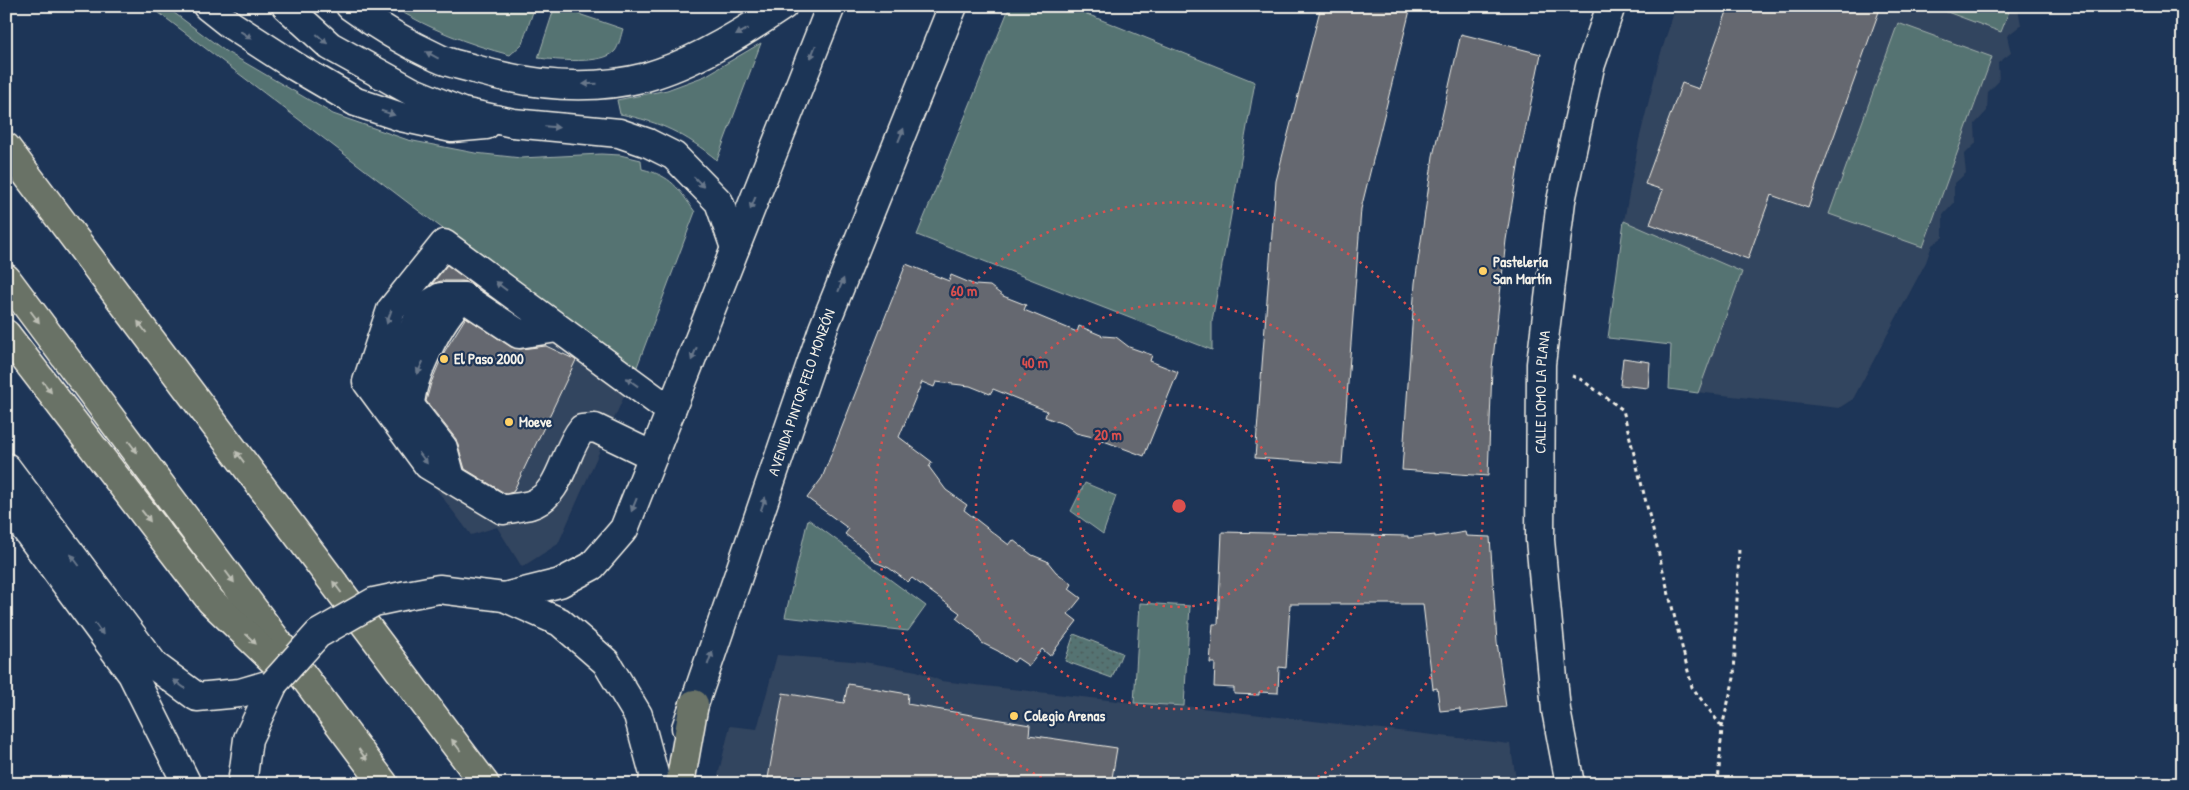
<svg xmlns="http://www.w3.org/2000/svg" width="2189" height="790" font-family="'Patrick Hand',sans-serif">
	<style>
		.built { fill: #33445e }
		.green { fill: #547372; stroke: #a4b2ad }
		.park { fill: url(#park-dots); stroke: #a4b2ad }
		.building { fill: #65686f; stroke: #f4f1e8 }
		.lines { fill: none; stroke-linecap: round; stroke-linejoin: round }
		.minor-casing { stroke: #f4f1e8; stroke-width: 31 }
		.highway-casing { stroke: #f4f1e8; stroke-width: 31 }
		.path { stroke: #f4f1e8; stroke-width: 3; stroke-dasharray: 4 4; stroke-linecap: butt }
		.minor { stroke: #1d3557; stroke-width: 28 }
		.highway { stroke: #697266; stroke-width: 28 }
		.minor-bridge-casing { stroke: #f4f1e8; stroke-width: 31; stroke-linecap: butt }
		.minor-bridge { stroke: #1d3557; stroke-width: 28 }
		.oneway { fill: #68778a }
		.oneway2 { fill: #bcbeb4 }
		.ring { fill: none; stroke: #dc504e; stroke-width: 2.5; stroke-dasharray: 2.5 5 }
		.poi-dot { fill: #ffd166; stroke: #1d3557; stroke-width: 2 }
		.labels { text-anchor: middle; stroke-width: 4.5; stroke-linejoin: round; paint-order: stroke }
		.poi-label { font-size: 15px; font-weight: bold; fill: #f4f1e8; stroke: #1d3557; text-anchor: start }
		.street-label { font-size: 15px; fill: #f4f1e8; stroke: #1d3557 }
		.centre { fill: #dc504e; stroke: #1d3557; stroke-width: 2.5 }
		.ring-label { font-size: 15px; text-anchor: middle; font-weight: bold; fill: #dc504e; stroke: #1d3557; stroke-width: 4.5; stroke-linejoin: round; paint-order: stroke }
	</style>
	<defs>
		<pattern id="park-dots" width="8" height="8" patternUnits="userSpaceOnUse" patternTransform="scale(1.25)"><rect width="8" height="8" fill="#547372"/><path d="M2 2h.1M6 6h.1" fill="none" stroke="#4e5b5a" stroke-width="1.8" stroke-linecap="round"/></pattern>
	</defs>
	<rect width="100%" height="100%" fill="#1d3557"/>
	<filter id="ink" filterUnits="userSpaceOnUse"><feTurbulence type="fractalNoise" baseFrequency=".02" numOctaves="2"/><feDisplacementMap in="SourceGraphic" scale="10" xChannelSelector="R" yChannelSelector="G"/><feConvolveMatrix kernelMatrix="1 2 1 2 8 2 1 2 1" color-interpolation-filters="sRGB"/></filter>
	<g filter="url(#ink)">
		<!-- built -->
		<g class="built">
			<path d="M1676 6H2020L2018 8 2021 25 2007 36 2011 53 1998 63 1999 81 1988 92 1987 111 1975 124 1976 143 1964 155 1966 173 1954 184V203L1943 215V237L1932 245 1926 262 1853 399 1839 408 1669 389 1671 345 1608 338 1624 221 1639 140 1660 56Z"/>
			<path d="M451 257 635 372 558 544 522 567 497 527 471 535 421 469 376 384 407 307Z"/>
			<path d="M777 655 864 662 917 671 941 681 1134 703 1184 706 1510 744 1517 784H716L730 726 757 729Z"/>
		</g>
		<!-- green -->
		<g class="green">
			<path d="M150 6H165L225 51 333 114 408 140 475 153 521 158 601 154 620 155 641 160 642 169C672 176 678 188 695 212L635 372 415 208Z"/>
			<path d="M392 6H535L522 44 510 55C468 44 429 29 392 6Z"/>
			<path d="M555 6 623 29C621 35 619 46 615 51 603 65 555 60 538 58Z"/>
			<path d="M1010 6H1067L1255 82 1212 321V350L917 235Z"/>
			<path d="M1931 6H2011L2001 32Z"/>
			<path d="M1898 23 1992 57 1923 247 1829 214Z"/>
			<path d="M761 43 717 160C685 134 661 122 620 114L617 100 667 90 705 76Z"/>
			<path d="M1624 221 1742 272 1698 393 1669 389 1671 345 1608 338Z"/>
			<path d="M1085 483 1116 496 1103 534 1071 511Z"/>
			<path d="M808 519 926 606 908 631 785 617Z"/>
			<path d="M1140 603 1190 606 1184 706 1134 703Z"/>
		</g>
		<!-- park -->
		<path class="park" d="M1074 634 1122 653 1112 678 1065 661Z"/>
		<!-- building -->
		<g class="building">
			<path d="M1321 6H1411L1361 209 1342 464 1255 458 1276 181Z"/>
			<path d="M1729 6H1881L1808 208 1771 195 1748 259 1650 224 1663 190 1645 184 1682 83 1699 89Z"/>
			<path d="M1461 34 1541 54 1520 155 1506 240 1492 368 1488 476 1402 470 1415 283 1433 156Z"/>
			<path d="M906 264 949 281 951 275 975 285 990 286 1003 296 1026 305 1024 310 1077 332 1079 326 1103 336 1116 337 1129 347 1152 355 1150 361 1178 372 1144 456 1093 437 1076 433 1066 425 1045 417 1047 411 993 389 990 394 970 386 936 382 934 387 922 382 899 437 932 462 929 467 946 490 967 505 964 510 1009 545 1013 540 1032 555 1047 561 1056 572 1072 584 1069 589 1081 598 1068 614 1077 621 1050 656 1042 649 1029 666 1017 658 1014 662 998 651 982 643 975 633 956 618 960 613 912 578 908 582 889 568 875 562 867 551 845 534 849 529 807 498 822 478Z"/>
			<path d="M447 265 475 286 463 281H441L432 284Z"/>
			<path d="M466 317 511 347 521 349 546 346 576 360 513 492 506 494 465 469 456 439 426 401 431 383 443 354Z"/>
			<path d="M1623 358 1650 362 1648 388 1620 385Z"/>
			<path d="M1222 532 1408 536V538L1435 535V537L1465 532 1466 536 1490 537 1497 642 1506 707 1460 713V709L1440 711 1437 688 1433 689 1423 604H1290L1286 668 1279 667 1278 693 1259 692V695L1234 694V688L1214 687 1215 663H1210L1213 624H1218Z"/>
			<path d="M848 684 908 694 907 704 1030 725 1029 735 1117 748 1111 784H767L783 693 844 703Z"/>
		</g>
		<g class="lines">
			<defs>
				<g id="minor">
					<path d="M207 6 231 25 296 67 356 102 401 117 452 128 486 125"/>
					<path d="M286 6 330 46 411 91 462 112 513 123 619 133 648 143 674 156 719 202 735 248"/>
					<path d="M350 6C377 26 408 44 438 58 448 63 460 65 471 68 527 85 588 92 646 77 693 64 743 33 783 6"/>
					<path d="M410 405C412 374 440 318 463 297"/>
					<path d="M653 456 595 428 582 429C563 452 562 495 530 505 522 507 512 508 503 510L428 465 367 382 391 310 444 244 671 411"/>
					<path d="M6 467 155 666 197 697 240 693 274 683"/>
					<path d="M451 478 443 448 396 388 395 370 423 308 441 297H463L519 334 557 328"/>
					<path d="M6 506 15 515 132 674 187 784"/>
					<path d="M407 595 439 589 504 597 560 622 606 662 638 715 654 774 653 784"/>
					<path d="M504 597 560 583 592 566 624 529 831 6"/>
					<path id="s1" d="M686 728 823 329 953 6"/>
					<path d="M242 784 248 739 274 683"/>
					<path id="s2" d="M1570 784 1556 710 1540 540 1541 364 1561 201 1590 67 1611 6"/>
				</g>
				<g id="highway">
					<path d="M6 147 485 784"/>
					<path d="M6 278 384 784"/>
					<path d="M6 334 211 601 283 670"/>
					<path d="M680 784 694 704"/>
				</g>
			</defs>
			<!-- minor casing -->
			<use href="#minor" class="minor-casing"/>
			<!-- highway casing -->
			<use href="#highway" class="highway-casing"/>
			<!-- path -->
			<g class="path">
				<path d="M1572 376 1582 380 1623 410 1692 687 1722 727"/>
				<path d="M1718 784 1722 727 1734 678 1739 548"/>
			</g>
			<!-- minor -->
			<use href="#minor" class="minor"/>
			<!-- highway -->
			<use href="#highway" class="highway"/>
			<defs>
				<path id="minor-bridge" d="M274 683 318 634 374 602 407 595"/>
			</defs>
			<!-- minor-bridge casing -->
			<use href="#minor-bridge" class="minor-bridge-casing"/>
			<!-- minor-bridge -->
			<use href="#minor-bridge" class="minor-bridge"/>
		</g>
		<!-- one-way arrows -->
		<defs><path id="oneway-solid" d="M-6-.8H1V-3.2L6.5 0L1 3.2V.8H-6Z" transform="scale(1.25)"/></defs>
		<g class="oneway">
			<use href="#oneway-solid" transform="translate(742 32) rotate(151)"/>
			<use href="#oneway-solid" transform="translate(246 35) rotate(33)"/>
			<use href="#oneway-solid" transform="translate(322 39) rotate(41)"/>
			<use href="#oneway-solid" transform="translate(813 52) rotate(112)"/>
			<use href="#oneway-solid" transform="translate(432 55) rotate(-152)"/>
			<use href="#oneway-solid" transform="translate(590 84) rotate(178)"/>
			<use href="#oneway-solid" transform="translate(388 113) rotate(18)"/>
			<use href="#oneway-solid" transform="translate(552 127) rotate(5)"/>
			<use href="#oneway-solid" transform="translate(901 135) rotate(-68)"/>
			<use href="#oneway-solid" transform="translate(699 182) rotate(46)"/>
			<use href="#oneway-solid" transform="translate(753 203) rotate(112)"/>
			<use href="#oneway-solid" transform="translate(841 285) rotate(-68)"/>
			<use href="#oneway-solid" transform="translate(501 286) rotate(-143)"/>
			<use href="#oneway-solid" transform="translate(389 317) rotate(109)"/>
			<use href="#oneway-solid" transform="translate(694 354) rotate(112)"/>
			<use href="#oneway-solid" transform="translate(420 368) rotate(115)"/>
			<use href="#oneway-solid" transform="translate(632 382) rotate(-144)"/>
			<use href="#oneway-solid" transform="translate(423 458) rotate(53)"/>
			<use href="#oneway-solid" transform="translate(763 504) rotate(-71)"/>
			<use href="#oneway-solid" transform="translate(634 505) rotate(112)"/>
			<use href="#oneway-solid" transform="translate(75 560) rotate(-127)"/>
			<use href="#oneway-solid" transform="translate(99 629) rotate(54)"/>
			<use href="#oneway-solid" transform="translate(710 658) rotate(-71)"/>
			<use href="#oneway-solid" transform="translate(179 684) rotate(-144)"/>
		</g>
		<g class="oneway2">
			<use href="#oneway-solid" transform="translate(35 317) rotate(53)"/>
			<use href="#oneway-solid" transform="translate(142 327) rotate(-127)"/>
			<use href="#oneway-solid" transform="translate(47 387) rotate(52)"/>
			<use href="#oneway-solid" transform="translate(133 447) rotate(53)"/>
			<use href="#oneway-solid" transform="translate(240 457) rotate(-127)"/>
			<use href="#oneway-solid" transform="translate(146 516) rotate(52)"/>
			<use href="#oneway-solid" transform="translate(230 577) rotate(53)"/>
			<use href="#oneway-solid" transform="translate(337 587) rotate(-127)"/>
			<use href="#oneway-solid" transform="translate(251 639) rotate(44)"/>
			<use href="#oneway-solid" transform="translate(456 745) rotate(-127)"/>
			<use href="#oneway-solid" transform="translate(363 755) rotate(54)"/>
		</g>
	</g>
	<!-- distance rings -->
	<g class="ring">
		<circle cx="1179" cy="506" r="101"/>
		<circle cx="1179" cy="506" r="203"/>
		<path d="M1055 784A304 304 0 1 1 1303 784"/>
	</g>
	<!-- markers -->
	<g class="poi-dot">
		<circle cx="1483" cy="271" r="5"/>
		<circle cx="444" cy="359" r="5"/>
		<circle cx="509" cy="422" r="5"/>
		<circle cx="1014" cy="716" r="5"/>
	</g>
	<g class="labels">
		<!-- poi labels -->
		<g class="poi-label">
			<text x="1493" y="267">Pastelería<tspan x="1493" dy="17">San Martín</tspan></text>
			<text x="454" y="364">El Paso 2000</text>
			<text x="519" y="427">Moeve</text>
			<text x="1024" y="721">Colegio Arenas</text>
		</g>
		<!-- street labels -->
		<g class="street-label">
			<text dy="5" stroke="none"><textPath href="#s1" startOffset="355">AVENIDA PINTOR FELO MONZÓN</textPath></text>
			<text dy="5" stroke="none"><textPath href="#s2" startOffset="394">CALLE LOMO LA PLANA</textPath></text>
		</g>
	</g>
	<circle cx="1179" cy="506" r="8" class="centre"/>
	<g class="ring-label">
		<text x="964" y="296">60 m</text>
		<text x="1035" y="368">40 m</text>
		<text x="1108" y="440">20 m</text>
	</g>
	<!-- margin -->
	<rect width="2189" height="790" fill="none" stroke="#1d3557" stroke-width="25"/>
	<rect x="12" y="12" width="2164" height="765" fill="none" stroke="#f4f1e8" stroke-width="2" filter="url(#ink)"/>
</svg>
